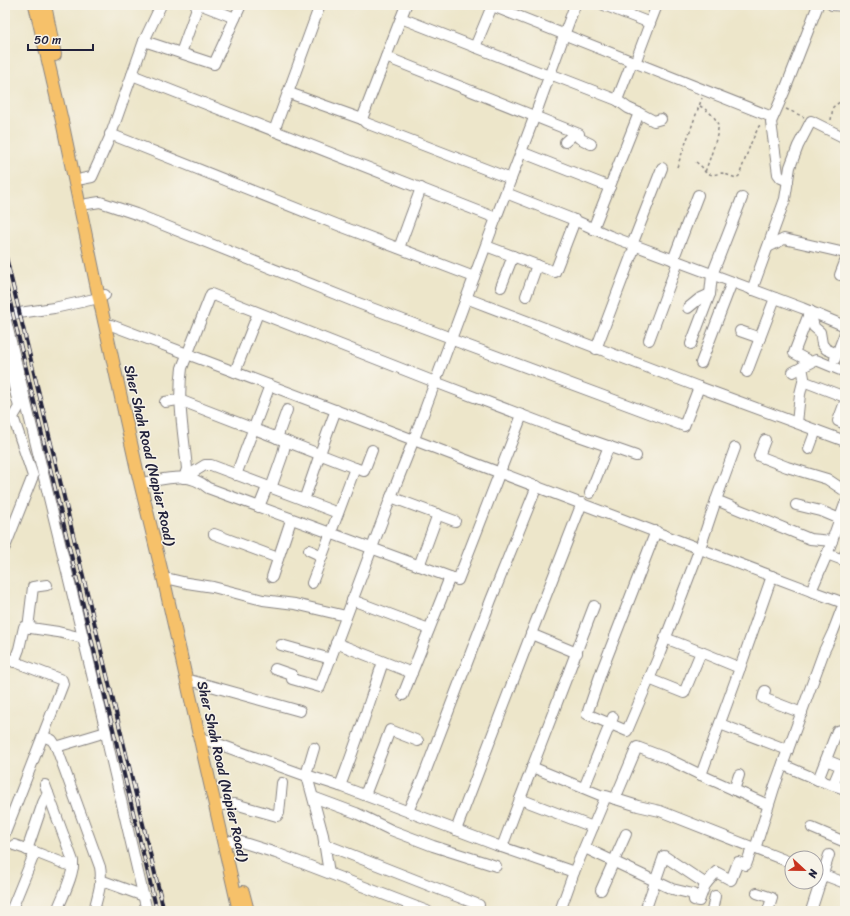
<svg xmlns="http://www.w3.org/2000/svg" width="850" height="916" font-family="Sriracha,sans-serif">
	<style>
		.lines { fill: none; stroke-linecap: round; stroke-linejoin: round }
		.minor-casing { stroke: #888482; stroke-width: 12 }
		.major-casing { stroke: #888482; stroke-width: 14 }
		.path { stroke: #888482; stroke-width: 1.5; stroke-dasharray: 3 3; stroke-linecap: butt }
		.minor { stroke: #fff; stroke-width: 10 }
		.major { stroke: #f6c16b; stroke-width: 12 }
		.rail-casing { stroke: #22223b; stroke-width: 4 }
		.rail { stroke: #f7f3e8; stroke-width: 2.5; stroke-dasharray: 8; stroke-linecap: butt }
		.labels { text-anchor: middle; stroke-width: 3; stroke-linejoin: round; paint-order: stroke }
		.street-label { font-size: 14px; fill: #22223b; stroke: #f7f3e8 }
	</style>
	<rect width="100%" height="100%" fill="#f7f3e8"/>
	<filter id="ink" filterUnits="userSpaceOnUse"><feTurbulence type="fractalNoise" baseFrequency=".025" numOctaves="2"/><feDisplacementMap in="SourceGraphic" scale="8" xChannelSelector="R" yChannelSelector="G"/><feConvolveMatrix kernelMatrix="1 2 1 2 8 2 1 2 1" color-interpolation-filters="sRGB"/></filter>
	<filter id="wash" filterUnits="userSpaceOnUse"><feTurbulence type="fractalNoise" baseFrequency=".012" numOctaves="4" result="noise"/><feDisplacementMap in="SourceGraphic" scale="16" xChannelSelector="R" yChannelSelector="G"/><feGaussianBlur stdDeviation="0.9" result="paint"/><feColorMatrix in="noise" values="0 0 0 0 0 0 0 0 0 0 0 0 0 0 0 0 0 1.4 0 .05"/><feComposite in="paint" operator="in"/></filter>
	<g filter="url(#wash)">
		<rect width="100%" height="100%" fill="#ede6ca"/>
	</g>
	<g filter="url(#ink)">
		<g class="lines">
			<defs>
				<g id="minor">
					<path d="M202 5 235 18"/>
					<path d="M406 5 362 119 366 123 511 179"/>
					<path d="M490 5 772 117"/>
					<path d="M604 5 650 23 635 63"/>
					<path d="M832 5 845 6"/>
					<path d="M401 18 549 76"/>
					<path d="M650 23 657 5"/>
					<path d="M144 41 214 64 241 5"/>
					<path d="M475 47 492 6"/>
					<path d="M181 53 198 5"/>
					<path d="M386 57 579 134V138L591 144"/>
					<path d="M550 74 617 100 628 108 639 113"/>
					<path d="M132 75 496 218 537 110 575 5"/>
					<path d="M289 93 362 119"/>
					<path d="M617 100 632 62"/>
					<path d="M274 131 320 5"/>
					<path d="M110 134 343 227 474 277"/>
					<path d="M565 142 575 133"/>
					<path d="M521 152 610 187"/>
					<path d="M82 179 92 177 110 137 144 41 161 5"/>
					<path d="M788 181 781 178 778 174 771 122 785 90 818 5"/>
					<path d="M506 193 572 219 610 236 802 308 845 326"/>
					<path d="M87 204 100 202 136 214 358 303 451 338"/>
					<path d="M593 229 639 113 654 121 661 119"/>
					<path d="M632 245 662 168"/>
					<path d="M486 246 555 272 575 220"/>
					<path d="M768 247 784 239 845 253"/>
					<path d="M399 248 421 188"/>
					<path d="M673 260 698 195"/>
					<path d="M840 275 845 262"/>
					<path d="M501 287 513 256"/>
					<path d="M752 290 785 199 790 167 798 146 811 121 845 138"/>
					<path d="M526 296 537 265"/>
					<path d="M688 308 699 299 710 294"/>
					<path d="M810 311 794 353 811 362"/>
					<path d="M810 311 814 327 820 332 822 344 826 349 837 354"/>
					<path d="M5 315 54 308 99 298 105 295"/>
					<path d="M5 317 106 732 109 749 147 911"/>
					<path d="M111 325 811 591 828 552 845 504"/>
					<path d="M740 331 760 338"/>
					<path d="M450 339 684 426 699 387 466 298"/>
					<path d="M649 340 678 262"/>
					<path d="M691 344 710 294 712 275 742 198"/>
					<path d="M5 349 19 407 13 417 33 476 5 547"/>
					<path d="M596 349 635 246"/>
					<path d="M835 359 845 333"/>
					<path d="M701 363 732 282"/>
					<path d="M235 372 258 313"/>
					<path d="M747 372 775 298"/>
					<path d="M793 372 816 360 845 372"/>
					<path d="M803 381 845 397"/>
					<path d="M699 387 845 441"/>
					<path d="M165 402 178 400 182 401 355 468"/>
					<path d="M845 402 838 421 845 424"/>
					<path d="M336 410C324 440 315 470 304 500L338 513"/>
					<path d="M797 423 800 394 804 378 802 367"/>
					<path d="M277 438 287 410"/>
					<path d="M765 440 759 456 787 467 827 479 845 491"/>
					<path d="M735 448 716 500 810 539 832 541"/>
					<path d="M809 449 816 430"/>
					<path d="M236 475 270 385"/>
					<path d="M184 478 187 469C184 436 177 401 182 368L211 294 435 382 553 427 636 456"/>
					<path d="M184 478 205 465H211L304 500"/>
					<path d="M147 482C170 478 189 472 208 488L458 580 522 415"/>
					<path d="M271 488 282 457 286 441"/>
					<path d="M590 493 609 446"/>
					<path d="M391 497 414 439 496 218"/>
					<path d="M796 505 821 511 840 519"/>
					<path d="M259 507 267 487"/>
					<path d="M656 531 602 670 587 714 627 731 658 658 700 548 716 500"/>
					<path d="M214 534 278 558"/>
					<path d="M309 550 322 556"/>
					<path d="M827 554 843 560 845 554"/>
					<path d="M419 566 438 514"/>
					<path d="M272 577 291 520"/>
					<path d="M170 579 187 583 213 587 263 600 295 604 346 616"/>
					<path d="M312 583 355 468 364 471 372 450"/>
					<path d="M352 600 429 629"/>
					<path d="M28 628 33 587 47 585"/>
					<path d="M531 634 582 503"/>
					<path d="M336 643 412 673"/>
					<path d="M281 645 331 659"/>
					<path d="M701 652 740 668 772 576"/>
					<path d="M5 658 62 680 63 684 5 833"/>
					<path d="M14 662 19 649 24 627 58 632 83 638"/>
					<path d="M275 669 292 675V679L320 687 391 497 455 521"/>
					<path d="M649 679 684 693 701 652 665 638"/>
					<path d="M193 681 300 711"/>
					<path d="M765 691 763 698 802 713"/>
					<path d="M403 695 450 577"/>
					<path d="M720 724 788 750"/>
					<path d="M845 729 837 731 818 780 845 789"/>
					<path d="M43 736 52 740 56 746 100 867C103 882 97 897 94 911"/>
					<path d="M207 740 307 776 323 835 329 873"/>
					<path d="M56 747 106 732"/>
					<path d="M314 748 306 775 343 787 496 845 574 872 560 911"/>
					<path d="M826 760 841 766 833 785"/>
					<path d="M783 764 788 767 818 780"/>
					<path d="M532 767 605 797"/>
					<path d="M701 775 768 805"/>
					<path d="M45 785 73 861C74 876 62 897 57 911"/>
					<path d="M340 786C356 745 369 703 383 662"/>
					<path d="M584 788 613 717"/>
					<path d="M734 790 739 775"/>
					<path d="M365 795 390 730 418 741"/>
					<path d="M313 797 356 813 391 830 433 846 496 866"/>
					<path d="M520 799 594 606"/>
					<path d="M615 799 637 747 666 758 701 775 740 668"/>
					<path d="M222 805 235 804 277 816 279 813 282 783"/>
					<path d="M408 811 423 778 491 600 537 486"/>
					<path d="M812 828 845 842"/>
					<path d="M456 830 531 634 577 653"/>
					<path d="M231 841 241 842 276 853 427 911"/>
					<path d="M324 844 479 905"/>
					<path d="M14 845 35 852 73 867"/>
					<path d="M502 847 520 799 593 827"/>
					<path d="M585 848 672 889 693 894 694 900 699 901 705 885 716 872 731 880 738 862 746 865 752 848"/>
					<path d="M755 849 774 788 824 651 833 632 844 603 811 591"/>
					<path d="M27 850 43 803 48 793"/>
					<path d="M574 872 606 796 638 806 660 811 792 863"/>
					<path d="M816 872 845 883"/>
					<path d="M100 880 144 896"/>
					<path d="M601 890 626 834"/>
					<path d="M757 893 772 898 768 911"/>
					<path d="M11 911 35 852"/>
					<path d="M645 911 664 856 706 884"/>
					<path d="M712 911 715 896"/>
					<path d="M811 911 829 855"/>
				</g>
				<g id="major">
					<path d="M35 5 62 121 99 298 137 470 164 581 239 911"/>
					<path d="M45 5 55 55"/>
					<path d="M243 892 248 911"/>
				</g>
			</defs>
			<!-- minor casing -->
			<use href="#minor" class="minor-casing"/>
			<!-- major casing -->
			<use href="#major" class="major-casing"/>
			<!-- path -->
			<g class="path">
				<path d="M700 106C707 110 718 118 718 127 719 134 708 164 705 172"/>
				<path d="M786 109 804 117"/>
				<path d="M831 120 833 107 845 98"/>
				<path d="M696 162 702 167 705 172 712 175 722 173 736 178 739 176 751 143 759 126 763 125"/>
				<path d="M677 167 702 98"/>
			</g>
			<!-- minor -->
			<use href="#minor" class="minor"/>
			<!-- major -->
			<use href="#major" class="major"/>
			<defs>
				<g id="rail">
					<path d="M5 253 164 911"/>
					<path d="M5 281 157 911"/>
				</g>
			</defs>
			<!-- rail casing -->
			<use href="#rail" class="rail-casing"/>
			<!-- rail -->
			<use href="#rail" class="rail"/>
		</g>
	</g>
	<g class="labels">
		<!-- street labels -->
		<g class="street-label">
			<text transform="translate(150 455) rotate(77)" y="5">Sher Shah Road (Napier Road)</text>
			<text transform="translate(223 771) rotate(77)" y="5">Sher Shah Road (Napier Road)</text>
		</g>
	</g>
	<!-- margin -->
	<rect width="850" height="916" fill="none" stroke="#f7f3e8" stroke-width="20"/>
	<!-- north arrow -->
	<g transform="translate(804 870) rotate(112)"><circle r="19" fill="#f7f3e8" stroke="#a29fa3"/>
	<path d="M0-3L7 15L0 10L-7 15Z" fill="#c8321e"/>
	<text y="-6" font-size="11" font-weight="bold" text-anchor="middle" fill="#22223b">N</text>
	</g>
	<!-- scale -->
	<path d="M28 44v6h65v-6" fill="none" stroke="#22223b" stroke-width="2"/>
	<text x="34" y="44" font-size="12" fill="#22223b" stroke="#f7f3e8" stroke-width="3" paint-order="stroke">50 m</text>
</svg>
